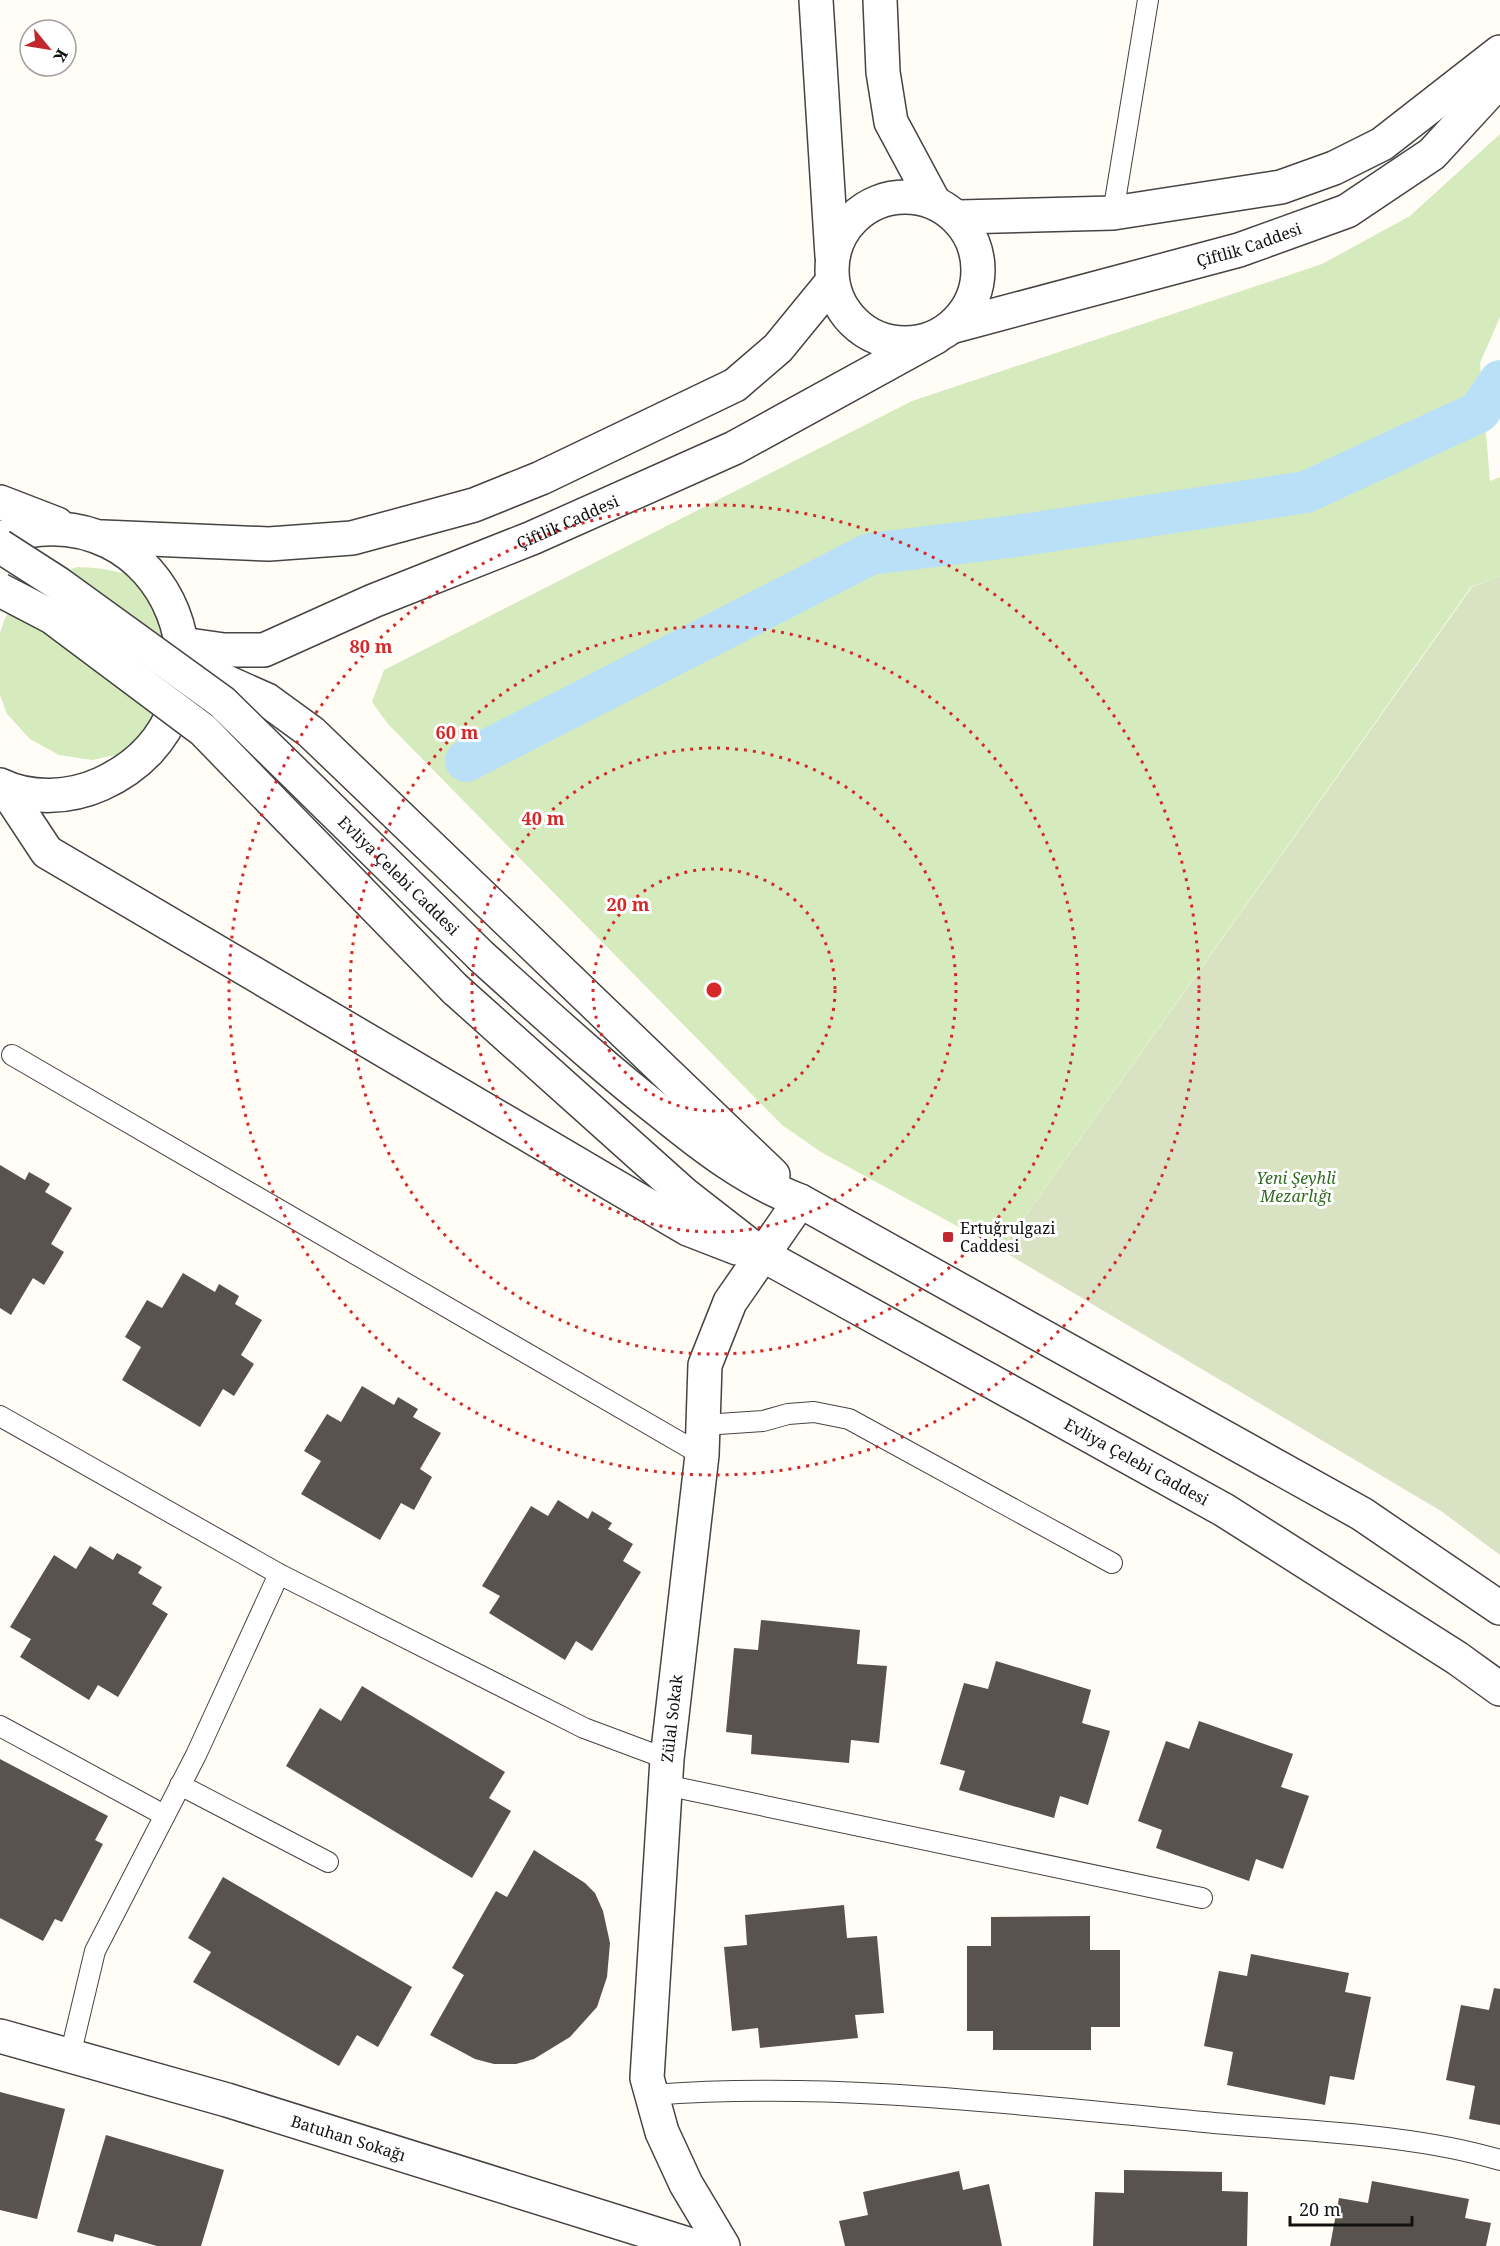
<svg xmlns="http://www.w3.org/2000/svg" width="1500" height="2246" font-family="'Noto Serif',serif">
	<style>
		.green { fill: #d5ebbd }
		.cemetery { fill: #d9e3c4 }
		.lines { fill: none; stroke-linecap: round; stroke-linejoin: round }
		.canal { stroke: #b9e0f7; stroke-width: 42 }
		.building { fill: #5a524d }
		.service-casing { stroke: #444; stroke-width: 22 }
		.minor-casing { stroke: #444; stroke-width: 36 }
		.tertiary-casing { stroke: #444; stroke-width: 36 }
		.service { stroke: #fff; stroke-width: 20 }
		.minor { stroke: #fff; stroke-width: 33 }
		.tertiary { stroke: #fff; stroke-width: 33 }
		.tertiary-bridge-casing { stroke: #444; stroke-width: 36; stroke-linecap: butt }
		.tertiary-bridge { stroke: #fff; stroke-width: 33 }
		.ring { fill: none; stroke: #d62828; stroke-width: 3; stroke-dasharray: 3 6 }
		.poi-dot { fill: #c4262e; stroke: #fff; stroke-width: 2 }
		.labels { text-anchor: middle; stroke-width: 6; stroke-linejoin: round; paint-order: stroke }
		.street-label { font-size: 16px; fill: #111; stroke: #fff }
		.park-label { font-size: 16px; font-style: italic; fill: #2f6b1f; stroke: #fff }
		.poi-label { font-size: 16px; fill: #111; stroke: #fff; text-anchor: start }
		.centre { fill: #d62828; stroke: #fff; stroke-width: 3 }
		.ring-label { font-size: 18px; text-anchor: middle; font-weight: bold; fill: #d62828; stroke: #fff; stroke-width: 6; stroke-linejoin: round; paint-order: stroke }
	</style>
	<rect width="100%" height="100%" fill="#fffdf5"/>
	<!-- green -->
	<g class="green">
		<path d="M1500 134V317L1480 363 1490 481 1500 477V576L1471 587 1001 1250 821 1152 782 1125 388 724 372 702 384 670 912 401 1322 264 1410 216Z"/>
		<path d="M77 567C106 568 138 572 158 595 167 605 180 664 184 680L125 753 92 760 59 755 30 739 7 714 0 695V633L5 618 23 593 48 577Z"/>
	</g>
	<!-- cemetery -->
	<path class="cemetery" d="M1500 576V1555L1441 1511 1001 1250 1472 587Z"/>
	<g class="lines">
		<!-- canal -->
		<path class="canal" d="M466 761 870 554 1016 536 1306 492 1479 412 1500 381"/>
	</g>
	<!-- building -->
	<g class="building">
		<path d="M0 1165 25 1180 29 1172 50 1184 45 1192 72 1208 51 1244 64 1252 44 1285 33 1278 11 1315 0 1308Z"/>
		<path d="M183 1273 215 1292 219 1284 239 1296 235 1304 262 1320 241 1355 254 1364 234 1396 223 1389 200 1427 122 1380 141 1347 125 1337 147 1300 162 1308Z"/>
		<path d="M362 1386 394 1405 398 1397 418 1409 413 1417 441 1433 420 1469 432 1477 414 1510 401 1503 380 1540 301 1494 321 1461 304 1451 327 1414 341 1422Z"/>
		<path d="M558 1500 588 1519 592 1511 612 1523 608 1529 633 1544 623 1561 641 1572 592 1651 576 1641 565 1660 489 1613 500 1596 482 1586 531 1506 548 1516Z"/>
		<path d="M90 1546 113 1560 117 1553 142 1567 138 1573 162 1587 152 1604 168 1614 118 1697 98 1685 89 1700 20 1657 31 1639 10 1627 54 1555 76 1569Z"/>
		<path d="M761 1620 860 1630 857 1664 887 1666 879 1743 851 1740 849 1763 751 1754 752 1735 726 1732 734 1648 758 1650Z"/>
		<path d="M996 1661 1091 1690 1082 1723 1110 1731 1088 1805 1060 1796 1054 1818 959 1790 965 1771 940 1764 964 1683 988 1689Z"/>
		<path d="M362 1686 505 1772 489 1798 511 1811 472 1878 286 1766 320 1708 341 1721Z"/>
		<path d="M1199 1721 1293 1754 1281 1787 1309 1796 1283 1869 1256 1859 1249 1881 1156 1848 1162 1830 1138 1821 1166 1741 1189 1749Z"/>
		<path d="M0 1759 108 1816 95 1840 103 1844 62 1922 55 1919 43 1941 0 1918Z"/>
		<path d="M534 1850 585 1883 595 1893 603 1911 610 1943 607 1977 597 2007 570 2037 534 2059 516 2064H494L475 2059 430 2035 464 1975 452 1968 496 1891 507 1897Z"/>
		<path d="M223 1877 412 1987 378 2047 357 2035 339 2066 193 1982 211 1952 188 1938Z"/>
		<path d="M844 1905 847 1938 877 1936 884 2013 855 2015 858 2038 760 2048 758 2028 732 2031 724 1947 747 1945 745 1915Z"/>
		<path d="M1090 1916V1950H1120V2027H1091V2050H993V2031H967V1946H991V1917Z"/>
		<path d="M1251 1954 1349 1973 1345 1992 1371 1997 1354 2080 1330 2076 1325 2105 1227 2085 1233 2052 1204 2046 1219 1971 1247 1976Z"/>
		<path d="M1494 1988 1500 1989V2125L1469 2119 1475 2086 1446 2080 1461 2005 1489 2010Z"/>
		<path d="M0 2092 65 2109 37 2219 0 2210Z"/>
		<path d="M106 2135 224 2170 201 2246H157L115 2234 113 2242 77 2232Z"/>
		<path d="M1124 2170 1222 2172V2191L1248 2192 1247 2246H1093L1095 2192 1124 2193Z"/>
		<path d="M959 2171 963 2190 989 2184 1002 2246H845L839 2221 868 2215 863 2192Z"/>
		<path d="M1372 2181 1469 2199 1465 2218 1491 2223 1486 2246H1330L1339 2198 1368 2203Z"/>
	</g>
	<g class="lines">
		<defs>
			<g id="service">
				<path d="M1113 213 1148 0"/>
				<path d="M12 1055 702 1455"/>
				<path d="M0 1416 279 1574 584 1728 667 1759"/>
				<path d="M704 1425 763 1421 788 1414 814 1412 849 1419 1112 1563"/>
				<path d="M0 1726 164 1815"/>
				<path d="M180 1785 328 1862"/>
				<path d="M665 1785 1202 1898"/>
				<path d="M70 2056 95 1951 196 1755 279 1574"/>
				<path d="M652 2095C836 2081 1021 2105 1204 2122 1297 2131 1410 2133 1500 2160"/>
			</g>
			<g id="minor">
				<path id="s1" d="M0 2036 227 2100 694 2246"/>
				<path id="s2" d="M723 2246 686 2184 662 2132 647 2078 667 1759 702 1455 705 1365 730 1302 800 1201"/>
			</g>
			<g id="tertiary">
				<path d="M816 0 832 256"/>
				<path d="M880 0 883 72 891 122 934 202"/>
				<circle cx="905" cy="270" r="73"/>
				<path d="M960 217 1113 213 1281 187 1334 168 1382 144 1500 52"/>
				<path id="s3" d="M954 326 1239 250 1347 211 1432 154 1500 80"/>
				<path d="M0 502 57 524"/>
				<path d="M103 537 269 544 352 538 474 505 541 478 735 385 778 348 832 282"/>
				<path d="M0 538C169 480 258 712 101 784 70 798 31 800 0 785"/>
				<path id="s4" d="M182 644 224 650H264L373 601 532 538 734 448 936 337"/>
				<path d="M184 663 267 700 311 732 773 1175"/>
				<path d="M4 787 47 852 688 1229 737 1248"/>
				<path d="M482 957C541 1010 599 1064 662 1113 705 1148 748 1181 800 1201L1362 1514 1500 1608"/>
				<path id="s5" d="M455 989 684 1194 761 1254 1224 1510 1457 1658 1500 1689"/>
			</g>
		</defs>
		<!-- service casing -->
		<use href="#service" class="service-casing"/>
		<!-- minor casing -->
		<use href="#minor" class="minor-casing"/>
		<!-- tertiary casing -->
		<use href="#tertiary" class="tertiary-casing"/>
		<!-- service -->
		<use href="#service" class="service"/>
		<!-- minor -->
		<use href="#minor" class="minor"/>
		<!-- tertiary -->
		<use href="#tertiary" class="tertiary"/>
		<defs>
			<g id="tertiary-bridge">
				<path id="s6" d="M0 546 59 584 222 702 482 957"/>
				<path d="M0 590 52 617 203 730 455 989"/>
			</g>
		</defs>
		<!-- tertiary-bridge casing -->
		<use href="#tertiary-bridge" class="tertiary-bridge-casing"/>
		<!-- tertiary-bridge -->
		<use href="#tertiary-bridge" class="tertiary-bridge"/>
	</g>
	<!-- distance rings -->
	<g class="ring">
		<circle cx="714" cy="990" r="121"/>
		<circle cx="714" cy="990" r="242"/>
		<circle cx="714" cy="990" r="364"/>
		<circle cx="714" cy="990" r="485"/>
	</g>
	<!-- markers -->
	<rect class="poi-dot" x="942" y="1231" width="12" height="12" rx="3"/>
	<g class="labels">
		<!-- street labels -->
		<g class="street-label">
			<text dy="6" stroke="none"><textPath href="#s3" startOffset="306">Çiftlik Caddesi</textPath></text>
			<text dy="6" stroke="none"><textPath href="#s4" startOffset="412">Çiftlik Caddesi</textPath></text>
			<text dy="6" stroke="none"><textPath href="#s6" startOffset="519">Evliya Çelebi Caddesi</textPath></text>
			<text dy="6" stroke="none"><textPath href="#s5" startOffset="834">Evliya Çelebi Caddesi</textPath></text>
			<text dy="6" stroke="none"><textPath href="#s2" startOffset="546">Zülal Sokak</textPath></text>
			<text dy="6" stroke="none"><textPath href="#s1" startOffset="363">Batuhan Sokağı</textPath></text>
		</g>
		<!-- park labels -->
		<g class="park-label">
			<text x="1296" y="1184">Yeni Şeyhli<tspan x="1296" dy="18">Mezarlığı</tspan></text>
		</g>
		<!-- poi labels -->
		<g class="poi-label">
			<text x="960" y="1234">Ertuğrulgazi<tspan x="960" dy="18">Caddesi</tspan></text>
		</g>
	</g>
	<circle cx="714" cy="990" r="9" class="centre"/>
	<g class="ring-label">
		<text x="371" y="653">80 m</text>
		<text x="457" y="739">60 m</text>
		<text x="543" y="825">40 m</text>
		<text x="628" y="911">20 m</text>
	</g>
	<!-- north arrow -->
	<g transform="translate(48 48) rotate(120)"><circle r="28" fill="#ffffff" stroke="#a0a0a0" stroke-width="1.5"/>
	<path d="M0-4.5L10 22L0 15L-10 22Z" fill="#c4262e"/>
	<text y="-9" font-size="16" font-weight="bold" text-anchor="middle" fill="#111111">K</text>
	</g>
	<!-- scale -->
	<path d="M1290 2216v9h122v-9" fill="none" stroke="#111111" stroke-width="3"/>
	<text x="1299" y="2216" font-size="18" fill="#111111" stroke="#ffffff" stroke-width="4.5" paint-order="stroke">20 m</text>
</svg>
